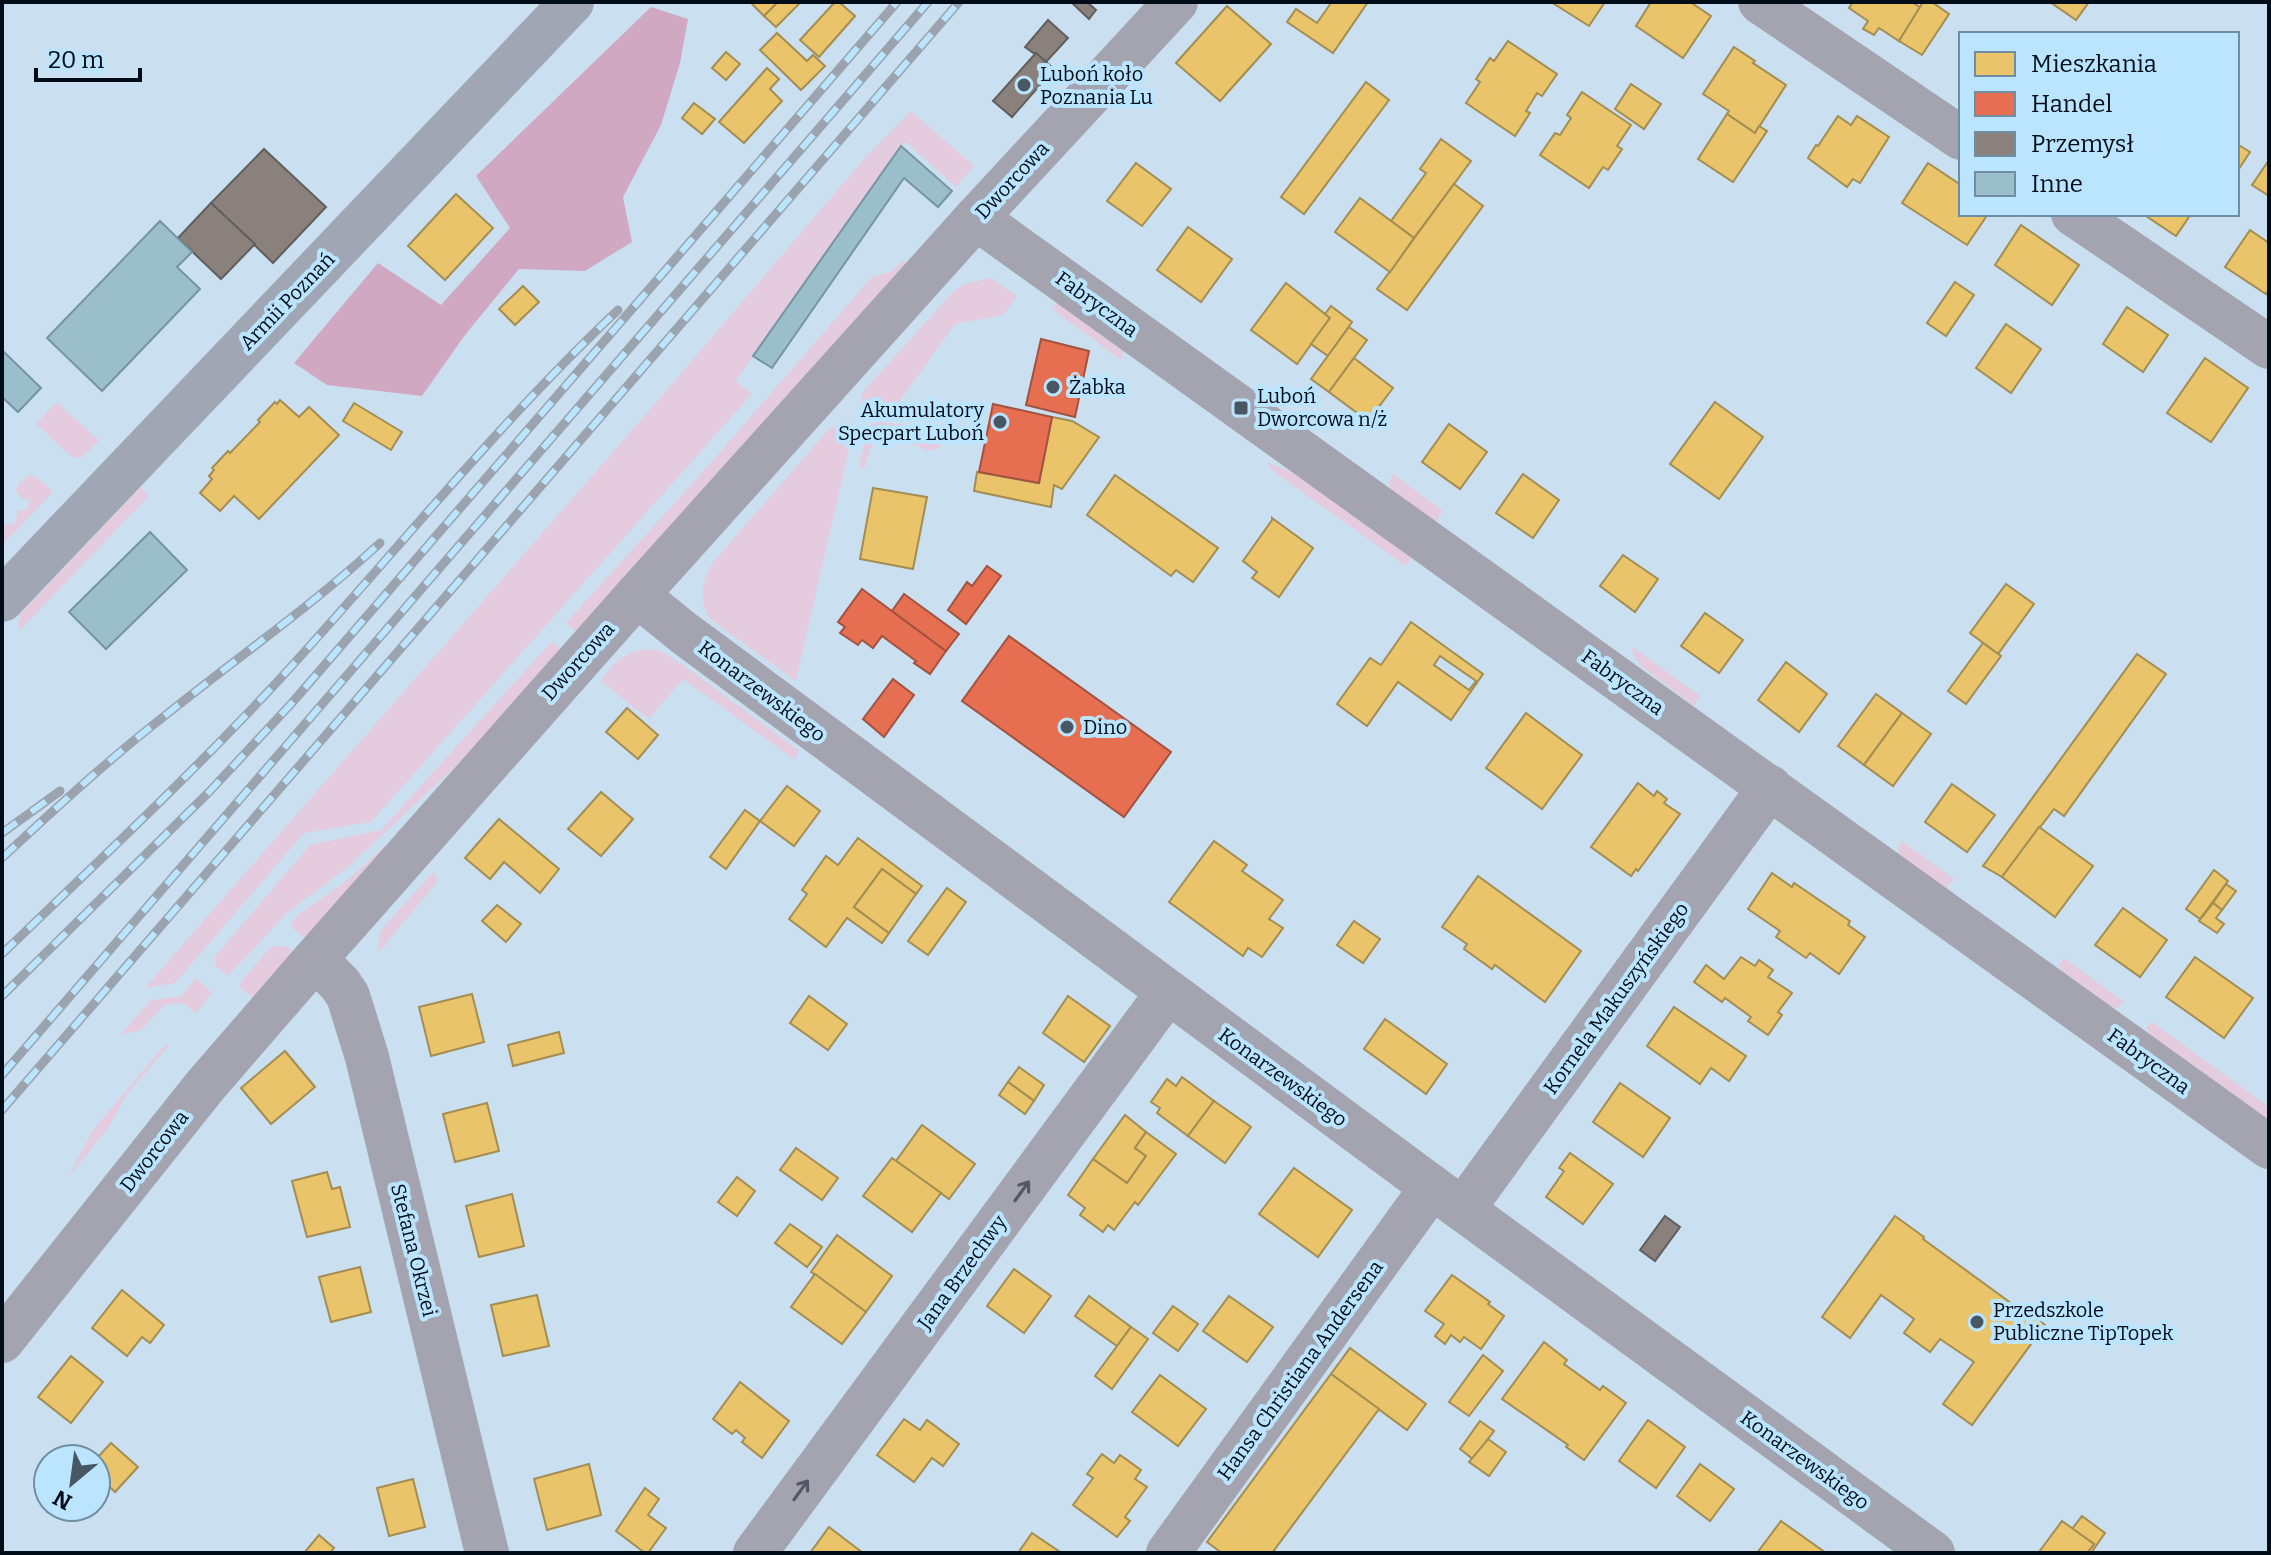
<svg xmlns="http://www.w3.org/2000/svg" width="2271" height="1555" font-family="Bitter,serif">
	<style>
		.green { fill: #e4cbde }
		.forest { fill: #d0a8c2 }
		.homes { fill: #e9c46a; stroke: #a38d52; stroke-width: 2; fill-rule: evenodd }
		.shops { fill: #e76f51; stroke: #a25240; stroke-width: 2 }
		.industry { fill: #8a817c; stroke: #615e5e; stroke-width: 2 }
		.building { fill: #9bbecb; stroke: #7495a1; stroke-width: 2 }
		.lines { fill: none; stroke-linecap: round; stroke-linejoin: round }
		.minor { stroke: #a3a4af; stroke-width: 44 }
		.major { stroke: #a0a6b4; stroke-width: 44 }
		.rail-casing { stroke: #9aa3ae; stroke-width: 9 }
		.rail { stroke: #bbe4ff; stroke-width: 6; stroke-dasharray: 18; stroke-linecap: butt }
		.oneway { stroke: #525864 }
		.poi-dot { fill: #475764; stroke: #bbe4ff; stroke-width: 3 }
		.labels { text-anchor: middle; stroke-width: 8; stroke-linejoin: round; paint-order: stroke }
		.poi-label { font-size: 20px; fill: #000d19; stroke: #bbe4ff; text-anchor: start }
		.street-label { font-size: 20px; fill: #000d19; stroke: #bbe4ff }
	</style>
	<rect width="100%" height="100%" fill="#cae0f0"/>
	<!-- green -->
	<g class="green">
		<path d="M911 111 974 166 956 187 906 142 901 146 736 381 752 394 371 822 304 833 175 983 145 988 654 405 864 159Z"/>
		<path d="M902 261 906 263 577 632 566 623 708 466 871 278 891 271Z"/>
		<path d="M991 278 1017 296 1003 315 955 324 893 410C884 414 870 414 862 408L861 398 863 392 953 292 965 284Z"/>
		<path d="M1057 304H1061L1125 346 1121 360 1052 309Z"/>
		<path d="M57 402 99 441 81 458 72 457 36 424Z"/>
		<path d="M844 421 852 423 853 431 796 681 710 619C698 603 702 576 714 561L829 429Z"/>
		<path d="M878 422 946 429C946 440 942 449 930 451L877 430 864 468H859L867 431 869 426Z"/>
		<path d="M1267 462 1307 479 1413 556 1406 566 1271 470Z"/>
		<path d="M1393 474 1443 511 1435 523 1391 491 1389 482Z"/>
		<path d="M30 475 39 479 53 492 2 545 3 525 16 524 17 510H28L29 499 20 498 16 490 18 485Z"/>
		<path d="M140 487 149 496 19 631 18 622 21 613Z"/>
		<path d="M552 641 562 651 476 747 347 868 288 912 228 976 216 967 214 959 216 955 310 845 381 830Z"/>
		<path d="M1631 646 1700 696 1694 706 1640 665 1634 656Z"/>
		<path d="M648 649 658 650 686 667 799 751 795 760 683 679 649 719 601 681C614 662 624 652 648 649Z"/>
		<path d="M429 805 308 940 291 927V923L301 913 349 879Z"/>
		<path d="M1902 841 1954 879 1945 890 1899 855 1898 849Z"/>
		<path d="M433 872 438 881 378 953 379 936 383 928Z"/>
		<path d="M275 946 287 947 297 954 256 1001 240 987 242 980 270 948Z"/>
		<path d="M2064 958 2123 1001 2118 1008C2101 1007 2066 981 2059 965Z"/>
		<path d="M196 978 212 993 196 1013 182 1003 164 1005 141 1030 120 1035 151 1000 181 996Z"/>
		<path d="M2152 1022 2269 1107V1123L2151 1038 2146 1028Z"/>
		<path d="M170 1044 127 1094 108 1128 68 1177 93 1130 164 1046Z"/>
	</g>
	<!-- forest -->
	<path class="forest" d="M651 7 688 19 680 63 661 125 623 197 632 242 585 271 519 269 465 335 422 396 327 385 294 363 378 263 441 305 510 228 476 176Z"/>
	<!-- homes -->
	<g class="homes">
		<path d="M750 2H778L764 16Z"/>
		<path d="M778 2 800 3 776 27 764 16Z"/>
		<path d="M835 2H839L855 16 819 57 800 40Z"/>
		<path d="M1329 2H1368L1333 53 1287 22 1296 9 1317 23 1331 3Z"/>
		<path d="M1551 2H1605L1589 26Z"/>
		<path d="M1651 2H1690L1711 16 1683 58 1636 26Z"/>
		<path d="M1853 2H1912L1921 8 1899 41 1879 28 1874 35 1863 29 1868 21 1849 8Z"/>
		<path d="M1923 2H1932L1949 14 1922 55 1899 41Z"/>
		<path d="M2050 2H2089L2076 20Z"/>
		<path d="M1227 6 1271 44 1220 101 1176 63Z"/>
		<path d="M777 33 807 61 813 55 825 66 801 90 760 50Z"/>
		<path d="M1508 41 1557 74 1542 96 1537 93 1526 111 1530 113 1515 136 1466 103 1480 82 1476 79 1490 58 1494 61Z"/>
		<path d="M1734 47 1755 61 1753 63 1786 85 1755 133 1727 114 1729 111 1703 94Z"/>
		<path d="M726 52 740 64 726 80 712 68Z"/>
		<path d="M767 68 779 79 770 89 782 101 744 143 719 122Z"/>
		<path d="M1366 82 1389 100 1304 214 1281 197Z"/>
		<path d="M1631 84 1661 104 1644 129 1615 109Z"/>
		<path d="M1582 92 1631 125 1617 146 1622 149 1608 170 1603 167 1589 188 1540 155 1555 133 1560 135 1571 118 1567 115Z"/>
		<path d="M694 103 715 119 702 134 682 118Z"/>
		<path d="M1727 114 1755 133 1759 126 1767 131 1733 182 1698 159Z"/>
		<path d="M1838 116 1851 125 1857 116 1889 137 1860 183 1853 179 1847 187 1808 158 1816 145 1818 146Z"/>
		<path d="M1441 139 1471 161 1414 238 1391 221 1426 173 1420 169Z"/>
		<path d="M2237 144 2250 152 2237 172Z"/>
		<path d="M2269 160V196L2252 185Z"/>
		<path d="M1136 163 1171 189 1142 226 1107 201Z"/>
		<path d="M1928 163 1961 185V214H1988L1967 245 1902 203Z"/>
		<path d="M1454 184 1483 206 1407 310 1377 289Z"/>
		<path d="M456 194 493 228 445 280 408 246Z"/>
		<path d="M1360 198 1414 238 1390 272 1335 232Z"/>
		<path d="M2143 214H2191L2176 236Z"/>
		<path d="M2021 225 2079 265 2052 305 1995 265Z"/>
		<path d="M1188 227 1232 259 1201 302 1157 270Z"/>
		<path d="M2250 230 2269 243V289L2266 294 2225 267Z"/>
		<path d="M1955 282 1974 295 1946 336 1927 323Z"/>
		<path d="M1286 283 1330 318 1297 364 1251 330Z"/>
		<path d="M523 286 539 302 515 325 499 309Z"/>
		<path d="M1331 306 1352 322 1328 356 1311 344 1330 318 1325 314Z"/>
		<path d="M2127 307 2168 335 2143 372 2103 344Z"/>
		<path d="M2006 324 2041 349 2011 393 1976 368Z"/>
		<path d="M1349 327 1367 340 1329 392 1311 379Z"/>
		<path d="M1354 358 1393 388 1368 421 1329 392Z"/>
		<path d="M2205 358 2248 388 2211 442 2167 413Z"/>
		<path d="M280 400 299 417 309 407 339 435 259 519 234 496 220 511 200 493 212 479 209 476 214 470 212 468 228 451 230 453 260 422 258 420 275 402 277 404Z"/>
		<path d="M1715 402 1763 437 1719 499 1670 464Z"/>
		<path d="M354 403 402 432 391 450 343 421Z"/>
		<path d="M1052 417 1072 421 1099 437 1062 489 1054 485 1051 507 974 491 977 472 1039 483Z"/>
		<path d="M1449 424 1487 452 1460 489 1422 462Z"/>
		<path d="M1523 474 1559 500 1533 538 1496 513Z"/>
		<path d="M1115 475 1218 548 1193 582 1176 570 1171 576 1087 515Z"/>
		<path d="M873 488 927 497 913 569 860 559Z"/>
		<path d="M1272 518 1313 548 1279 597 1252 578 1257 572 1243 561 1272 520Z"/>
		<path d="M1623 555 1658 579 1635 612 1600 586Z"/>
		<path d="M2006 584 2034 604 1998 654 1970 633Z"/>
		<path d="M1705 613 1743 640 1719 673 1681 646Z"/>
		<path d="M1411 622 1483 674 1451 720 1398 682 1367 726 1337 704 1370 658 1381 665ZM1440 656 1476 681 1469 690 1434 665Z"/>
		<path d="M1983 643 2001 656 1966 704 1948 691Z"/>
		<path d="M2137 654 2166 674 2064 816 2054 809 2002 877 1983 866Z"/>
		<path d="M1786 662 1827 694 1799 732 1758 700Z"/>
		<path d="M1876 694 1902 713 1864 765 1838 746Z"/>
		<path d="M627 708 658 735 638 759 606 732Z"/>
		<path d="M1526 713 1582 755 1542 809 1486 768Z"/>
		<path d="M1902 713 1931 734 1893 786 1864 765Z"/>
		<path d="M1638 783 1654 796 1657 791 1667 799 1664 803 1680 814 1638 871 1636 869 1631 876 1591 847Z"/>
		<path d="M1952 784 1995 815 1967 852 1925 822Z"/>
		<path d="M787 786 820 811 794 846 760 821Z"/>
		<path d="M601 792 633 819 601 856 568 829Z"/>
		<path d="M745 810 760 821 726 869 710 857Z"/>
		<path d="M499 819 559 869 540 893 504 862 490 879 465 858Z"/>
		<path d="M2039 827 2093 866 2055 917 2002 877Z"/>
		<path d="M858 838 922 886 916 894 882 869 854 907 889 933 882 943 847 918 826 947 789 919 807 894 802 890 826 856 838 865Z"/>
		<path d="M1214 841 1247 865 1242 871 1283 900 1269 919 1283 928 1262 957 1248 948 1243 956 1169 902Z"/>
		<path d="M882 869 916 894 889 933 854 907Z"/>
		<path d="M2214 870 2228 881 2200 919 2186 909Z"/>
		<path d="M1772 873 1792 887 1794 883 1850 921 1848 925 1865 937 1839 974 1810 953 1806 958 1776 937 1780 931 1748 909Z"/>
		<path d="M1478 876 1581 951 1545 1002 1495 965 1492 969 1464 949 1467 944 1442 927Z"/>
		<path d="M2226 884 2236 891 2222 910 2213 903Z"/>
		<path d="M947 888 966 902 928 955 908 941Z"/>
		<path d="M2213 903 2222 910 2216 918 2224 924 2217 933 2199 921Z"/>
		<path d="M497 905 521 924 506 942 482 921Z"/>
		<path d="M2123 908 2167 940 2140 977 2095 945Z"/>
		<path d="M1354 921 1380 939 1363 963 1337 945Z"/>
		<path d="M1741 957 1755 966 1759 960 1773 970 1768 977 1792 993 1778 1012 1782 1015 1768 1035 1748 1021 1751 1017 1725 998 1722 1002 1694 982 1706 965 1724 979Z"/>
		<path d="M2195 957 2253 998 2224 1038 2166 997Z"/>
		<path d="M472 994 484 1042 431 1056 419 1007Z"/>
		<path d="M809 996 847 1024 828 1050 790 1023Z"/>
		<path d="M1068 996 1110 1026 1084 1062 1043 1033Z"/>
		<path d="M1674 1007 1746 1056 1729 1081 1711 1068 1700 1084 1647 1046Z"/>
		<path d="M1385 1019 1447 1064 1426 1094 1364 1049Z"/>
		<path d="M559 1032 564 1053 513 1066 508 1045Z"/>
		<path d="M285 1051 315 1087 271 1124 241 1088Z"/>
		<path d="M1019 1067 1044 1085 1034 1101 1008 1082Z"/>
		<path d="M1182 1077 1214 1101 1188 1136 1157 1113 1160 1108 1151 1102 1167 1079 1176 1086Z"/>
		<path d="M1008 1082 1034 1101 1025 1114 999 1095Z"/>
		<path d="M1620 1083 1670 1118 1643 1157 1593 1122Z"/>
		<path d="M1214 1101 1251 1127 1225 1163 1188 1136Z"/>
		<path d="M487 1103 499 1151 455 1162 443 1114Z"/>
		<path d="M1125 1115 1146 1132 1135 1148 1146 1156 1127 1183 1093 1159Z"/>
		<path d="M922 1125 975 1164 949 1199 896 1161Z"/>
		<path d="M1146 1132 1176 1154 1138 1205 1135 1202 1114 1230 1108 1225 1103 1232 1080 1215 1085 1208 1068 1195 1093 1159 1127 1183 1146 1156 1135 1148Z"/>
		<path d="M796 1148 838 1178 822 1200 780 1170Z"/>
		<path d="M1570 1153 1613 1184 1583 1224 1546 1197 1564 1171 1559 1168Z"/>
		<path d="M892 1158 941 1193 912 1232 863 1196Z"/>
		<path d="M1294 1168 1352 1210 1318 1257 1259 1214Z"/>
		<path d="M327 1172 332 1189 340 1187 350 1227 307 1237 292 1181Z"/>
		<path d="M737 1177 755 1191 737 1216 718 1202Z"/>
		<path d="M512 1194 524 1246 479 1257 466 1206Z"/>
		<path d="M1895 1216 1924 1237 1923 1239 2015 1306 2017 1304 2045 1325 1972 1425 1943 1404 1974 1362 1940 1339 1930 1352 1904 1333 1914 1319 1881 1295 1850 1338 1822 1317Z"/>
		<path d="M790 1224 822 1247 807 1267 775 1243Z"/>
		<path d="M837 1235 892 1276 866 1312 811 1272Z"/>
		<path d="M360 1267 371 1312 331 1322 319 1277Z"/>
		<path d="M1014 1269 1051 1296 1024 1333 987 1306Z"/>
		<path d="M815 1274 866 1312 842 1344 791 1307Z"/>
		<path d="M1452 1275 1490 1302 1488 1304 1504 1316 1481 1349 1464 1337 1460 1342 1451 1335 1445 1344 1435 1336 1444 1324 1425 1311Z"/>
		<path d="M122 1290 164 1325 150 1343 142 1337 127 1356 92 1328Z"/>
		<path d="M537 1295 549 1346 503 1356 491 1305Z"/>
		<path d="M1089 1296 1131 1327 1117 1346 1075 1316Z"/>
		<path d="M1229 1296 1273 1327 1247 1362 1203 1331Z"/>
		<path d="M1173 1306 1198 1324 1178 1351 1153 1333Z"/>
		<path d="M1131 1327 1148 1339 1112 1389 1095 1376Z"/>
		<path d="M1544 1342 1567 1360 1564 1364 1600 1390 1603 1386 1626 1403 1584 1460 1566 1447 1568 1445 1502 1399Z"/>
		<path d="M1350 1348 1426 1404 1407 1430 1331 1374Z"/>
		<path d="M1483 1355 1503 1371 1469 1416 1449 1402Z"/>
		<path d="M71 1356 103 1382 71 1423 38 1397Z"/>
		<path d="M1331 1374 1379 1409 1272 1553H1222L1207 1542Z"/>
		<path d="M1160 1375 1206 1409 1178 1446 1132 1412Z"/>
		<path d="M740 1382 789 1421 762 1458 742 1442 745 1438 736 1430 732 1434 713 1419Z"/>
		<path d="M904 1419 920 1430 927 1420 959 1444 943 1466 932 1458 914 1482 877 1455Z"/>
		<path d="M1648 1420 1685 1447 1656 1488 1619 1461Z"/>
		<path d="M1480 1421 1494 1431 1473 1459 1460 1449Z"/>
		<path d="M1488 1439 1506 1452 1489 1476 1469 1462Z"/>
		<path d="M111 1443 138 1467 115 1492 97 1475 106 1466 97 1458Z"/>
		<path d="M1102 1454 1114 1463 1120 1455 1141 1470 1135 1479 1147 1487 1125 1517 1130 1521 1117 1537 1073 1505 1093 1478 1087 1474Z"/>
		<path d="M589 1464 601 1515 547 1530 534 1479Z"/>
		<path d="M1700 1464 1734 1489 1710 1521 1677 1496Z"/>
		<path d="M413 1479 425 1527 389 1536 377 1488Z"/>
		<path d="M645 1488 659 1499 648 1515 666 1528 648 1553H645L616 1531Z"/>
		<path d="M2082 1516 2105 1533 2091 1553H2087L2094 1544 2072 1529Z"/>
		<path d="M1781 1521 1826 1553H1757Z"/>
		<path d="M2062 1521 2094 1544 2087 1553 2039 1552Z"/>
		<path d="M829 1527 863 1553H810Z"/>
		<path d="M1032 1533 1060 1552 1059 1553H1018Z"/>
		<path d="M319 1535 334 1548 330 1553H304Z"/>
	</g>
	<!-- shops -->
	<g class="shops">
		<path d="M1041 339 1089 351 1075 417 1026 405Z"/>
		<path d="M993 404 1052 417 1039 483 979 472Z"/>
		<path d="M987 566 1001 576 966 624 948 610 967 582 972 586Z"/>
		<path d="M862 589 946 651 930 674 914 663 916 661 882 636 873 648 862 640 858 645 840 633 845 627 838 622Z"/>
		<path d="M904 594 959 634 946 651 892 611Z"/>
		<path d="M1009 636 1171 752 1124 817 962 701Z"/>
		<path d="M893 679 914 695 884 737 863 719Z"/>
	</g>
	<!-- industry -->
	<g class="industry">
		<path d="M1071 2H1087L1096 10 1089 19Z"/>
		<path d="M1048 20 1068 38 1046 62 1025 47Z"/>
		<path d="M1036 53 1054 69 1012 117 993 101Z"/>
		<path d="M264 149 326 207 273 263 211 203Z"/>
		<path d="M211 203 255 244 221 279 178 238Z"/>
		<path d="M1665 1216 1680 1227 1655 1261 1640 1250Z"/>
	</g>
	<!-- building -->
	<g class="building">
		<path d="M901 146 952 191 938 207 904 178 772 368 753 356Z"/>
		<path d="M160 221 192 252 177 267 200 289 102 391 47 338Z"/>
		<path d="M2 350 41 388 18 412 2 397Z"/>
		<path d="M150 532 187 570 106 649 69 612Z"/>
	</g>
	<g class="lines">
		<!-- minor -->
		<g class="minor">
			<path d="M1760 2 1961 138"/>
			<path d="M2073 214 2269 347"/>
			<path d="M976 218 2269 1147"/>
			<path d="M637 595 684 633 1432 1187 1933 1553"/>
			<path d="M315 959 340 984 348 996 367 1057 487 1553"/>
			<path d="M1463 1209 1770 787"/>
			<path d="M2 1341 205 1086 315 959 637 595 976 218 1176 2"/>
			<path d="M755 1553 1168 992"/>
			<path d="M1168 1553 1432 1187"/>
		</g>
		<!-- major -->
		<path class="major" d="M2 600 572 2"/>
		<defs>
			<g id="rail">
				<path d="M2 833 60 791"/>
				<path d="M2 858C56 808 109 759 167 714 238 657 313 605 380 543"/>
				<path d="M2 954C95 864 190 776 278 681 392 557 496 425 618 310"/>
				<path d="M2 996 209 792 291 704 897 2"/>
				<path d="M2 1075 928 2"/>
				<path d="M2 1110 959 2"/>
			</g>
		</defs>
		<!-- rail casing -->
		<use href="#rail" class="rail-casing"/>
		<!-- rail -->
		<use href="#rail" class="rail"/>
	</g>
	<!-- one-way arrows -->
	<defs><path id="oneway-shaft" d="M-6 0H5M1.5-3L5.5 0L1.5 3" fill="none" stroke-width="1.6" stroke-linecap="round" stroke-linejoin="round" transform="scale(2)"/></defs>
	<g class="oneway">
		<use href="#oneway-shaft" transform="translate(1022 1191) rotate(-54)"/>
		<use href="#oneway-shaft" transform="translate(801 1490) rotate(-54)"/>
	</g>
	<!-- markers -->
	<g class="poi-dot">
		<circle cx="1024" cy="85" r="8"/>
		<circle cx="1053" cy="387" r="8"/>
		<rect x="1233" y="400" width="16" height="16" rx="4"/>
		<circle cx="1000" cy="422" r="8"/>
		<circle cx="1067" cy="727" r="8"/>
		<circle cx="1977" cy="1322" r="8"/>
	</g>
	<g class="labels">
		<!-- poi labels -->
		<g class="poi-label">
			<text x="1040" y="81">Luboń koło<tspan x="1040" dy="23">Poznania Lu</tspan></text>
			<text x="1069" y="394">Żabka</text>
			<text x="1257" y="403">Luboń<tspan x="1257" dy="23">Dworcowa n/ż</tspan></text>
			<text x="984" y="417" text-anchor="end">Akumulatory<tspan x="984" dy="23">Specpart Luboń</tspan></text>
			<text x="1083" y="734">Dino</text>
			<text x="1993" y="1317">Przedszkole<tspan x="1993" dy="23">Publiczne TipTopek</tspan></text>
		</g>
		<!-- street labels -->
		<g class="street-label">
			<text transform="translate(1012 180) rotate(-47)" y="7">Dworcowa</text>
			<text transform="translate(287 301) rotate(-46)" y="7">Armii Poznań</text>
			<text transform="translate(1097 304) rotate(36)" y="7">Fabryczna</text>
			<text transform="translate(578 661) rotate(-48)" y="7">Dworcowa</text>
			<text transform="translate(1623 682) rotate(36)" y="7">Fabryczna</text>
			<text transform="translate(762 691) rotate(37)" y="7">Konarzewskiego</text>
			<text transform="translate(1616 998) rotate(-54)" y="7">Kornela Makuszyńskiego</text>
			<text transform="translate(2149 1061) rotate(36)" y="7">Fabryczna</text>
			<text transform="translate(1283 1077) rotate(36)" y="7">Konarzewskiego</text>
			<text transform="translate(154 1151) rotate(-52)" y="7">Dworcowa</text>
			<text transform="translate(414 1250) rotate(76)" y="7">Stefana Okrzei</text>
			<text transform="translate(962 1272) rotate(-54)" y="7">Jana Brzechwy</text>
			<text transform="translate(1300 1370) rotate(-54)" y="7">Hansa Christiana Andersena</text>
			<text transform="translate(1805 1460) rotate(36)" y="7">Konarzewskiego</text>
		</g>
	</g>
	<!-- border -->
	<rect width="2271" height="1555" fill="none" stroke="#000d19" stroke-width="8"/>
	<!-- legend -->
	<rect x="1959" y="32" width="280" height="184" fill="#bbe4ff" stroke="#708ea3" stroke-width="2"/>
	<rect x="1975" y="52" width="40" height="24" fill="#e9c46a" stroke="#708ea3" stroke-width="2"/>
	<text x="2031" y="72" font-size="24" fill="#000d19">Mieszkania</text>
	<rect x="1975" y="92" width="40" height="24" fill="#e76f51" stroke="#708ea3" stroke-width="2"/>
	<text x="2031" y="112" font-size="24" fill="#000d19">Handel</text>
	<rect x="1975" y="132" width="40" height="24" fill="#8a817c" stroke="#708ea3" stroke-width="2"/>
	<text x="2031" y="152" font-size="24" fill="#000d19">Przemysł</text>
	<rect x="1975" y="172" width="40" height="24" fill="#9bbecb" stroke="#708ea3" stroke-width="2"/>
	<text x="2031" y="192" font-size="24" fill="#000d19">Inne</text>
	<!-- north arrow -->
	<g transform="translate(72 1483) rotate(209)"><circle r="38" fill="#bbe4ff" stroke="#708ea3" stroke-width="2"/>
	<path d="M0-6L14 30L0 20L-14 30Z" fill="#475764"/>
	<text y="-12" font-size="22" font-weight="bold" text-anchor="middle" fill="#000d19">N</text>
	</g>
	<!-- scale -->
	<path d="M36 68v12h104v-12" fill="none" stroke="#000d19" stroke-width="4"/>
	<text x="48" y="68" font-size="24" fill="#000d19" stroke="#bbe4ff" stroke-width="6" paint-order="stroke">20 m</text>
</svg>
